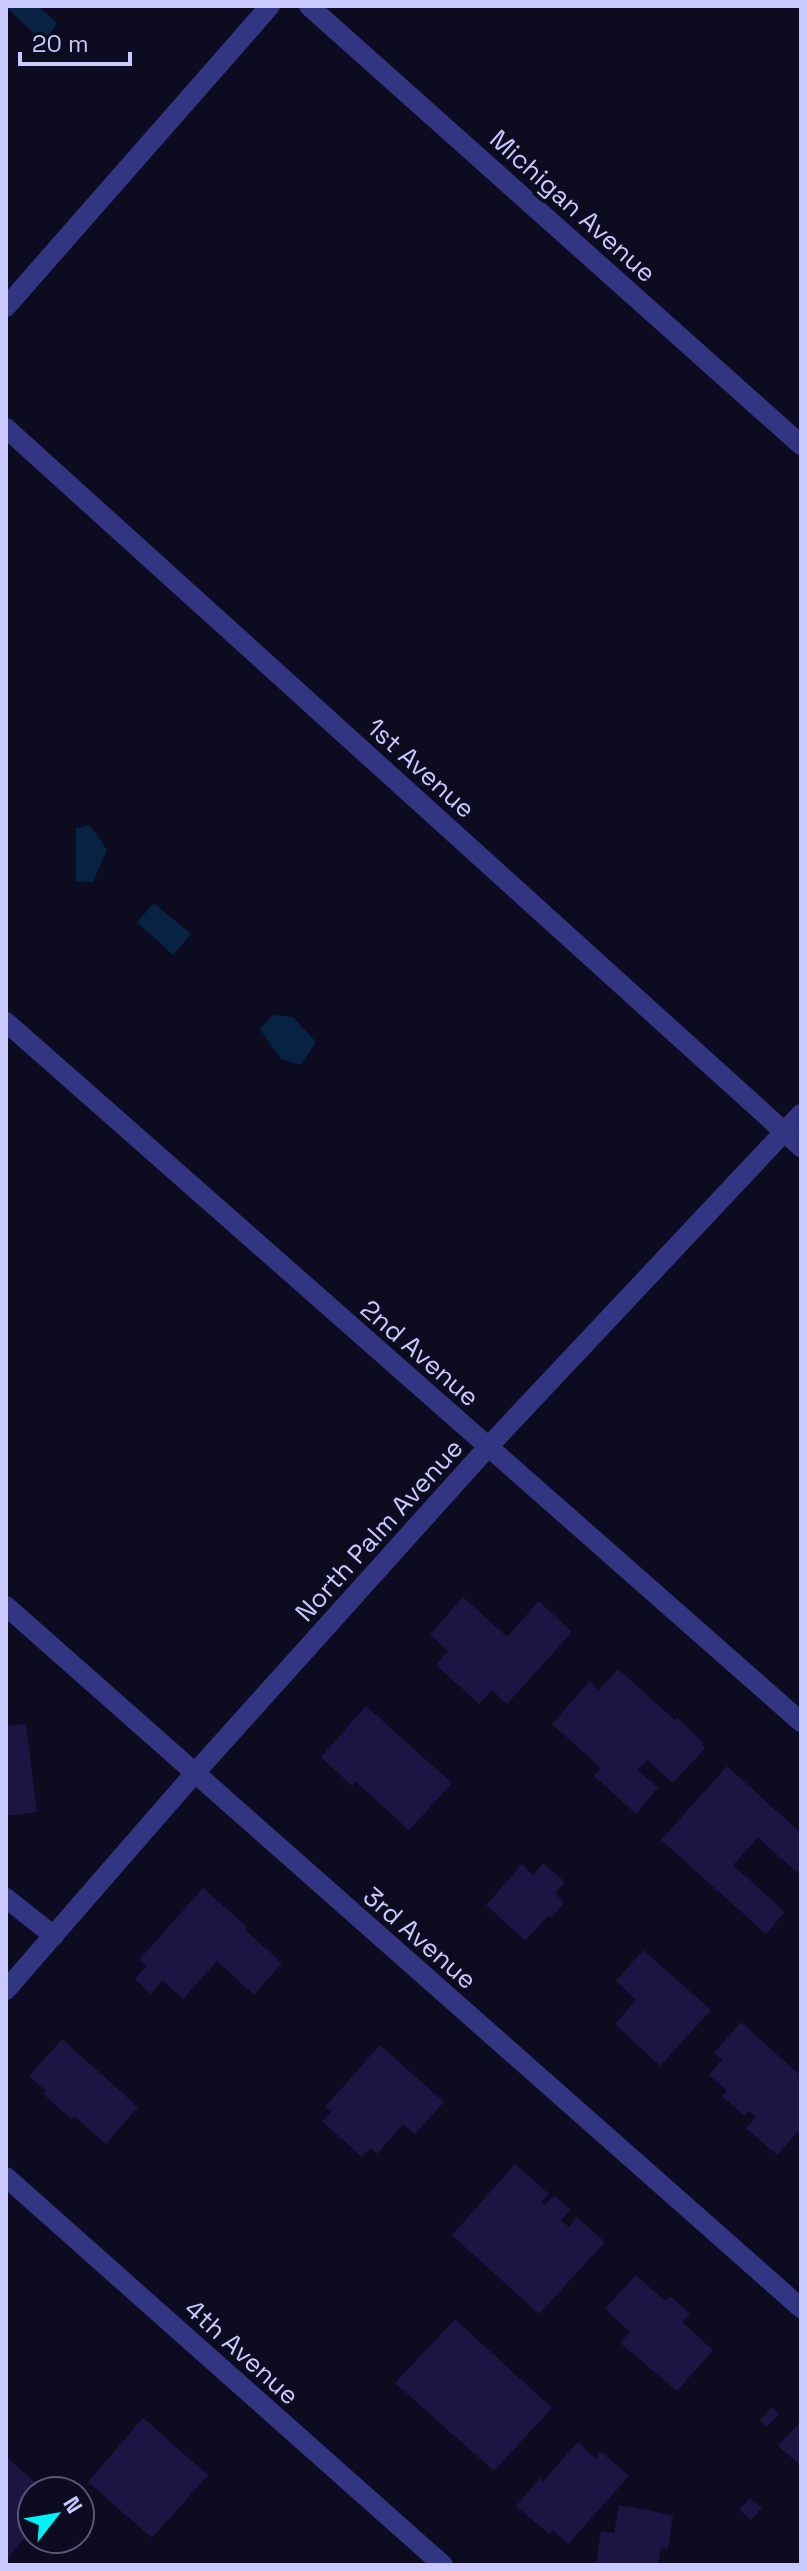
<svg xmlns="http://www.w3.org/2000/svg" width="807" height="2571" font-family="'Space Grotesk',sans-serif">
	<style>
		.water { fill: #072242 }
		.building { fill: #1a1542 }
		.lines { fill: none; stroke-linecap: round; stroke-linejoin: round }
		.minor { stroke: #323682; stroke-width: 20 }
		.labels { text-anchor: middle; stroke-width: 8; stroke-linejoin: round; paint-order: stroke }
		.street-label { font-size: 26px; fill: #cac9ff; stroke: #0c0b1f }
	</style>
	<rect width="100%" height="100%" fill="#0c0b1f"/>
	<!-- water -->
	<g class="water">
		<path d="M38 6 57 23 48 37 42 41 6 7Z"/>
		<path d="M90 825 107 850 93 882 76 881V828Z"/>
		<path d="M154 903 191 934 173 955 137 922Z"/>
		<path d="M273 1015 293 1017 316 1042 301 1065 281 1059 260 1029Z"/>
	</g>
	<!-- building -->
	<g class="building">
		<path d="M463 1597 507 1637 539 1601 572 1632 507 1704 492 1690 479 1704 436 1665 448 1651 430 1634Z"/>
		<path d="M618 1669 675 1720 677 1718 704 1743 702 1745 705 1748 673 1783 647 1760 638 1770 658 1788 636 1814 594 1776 601 1768 552 1724 590 1681 599 1690Z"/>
		<path d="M366 1706 452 1783 409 1830 356 1782 352 1786 321 1757Z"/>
		<path d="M26 1724 37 1812 6 1816V1726Z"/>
		<path d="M727 1766 801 1833V1876L758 1838 733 1865 785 1912 766 1934 661 1840Z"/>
		<path d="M543 1863 565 1882 555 1893 564 1903 551 1918 549 1915 525 1941 486 1905 522 1864 533 1875Z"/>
		<path d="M203 1888 247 1927 245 1930 282 1963 254 1995 217 1961 183 1999 162 1980 151 1994 135 1979 146 1966 139 1960Z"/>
		<path d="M643 1950 711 2010 660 2066 615 2024 636 2000 616 1981Z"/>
		<path d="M741 2022 801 2076V2128L777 2155 746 2128 756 2117 748 2111 744 2116 722 2096 727 2091 709 2075 722 2060 714 2053Z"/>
		<path d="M62 2039 138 2107 106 2144 74 2116 71 2119 43 2094 46 2091 29 2076Z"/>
		<path d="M380 2045 444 2102 415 2134 403 2124 377 2154 370 2148 362 2157 322 2121 331 2112 325 2107Z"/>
		<path d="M515 2164 549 2194 542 2202 545 2205 554 2195 571 2210 561 2220 569 2227 577 2217 605 2242 539 2314 452 2235Z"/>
		<path d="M636 2275 665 2301 670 2296 690 2314 682 2322 713 2350 677 2391 620 2343 630 2332 605 2309Z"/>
		<path d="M455 2319 552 2408 494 2471 395 2383Z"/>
		<path d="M772 2407 779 2414 767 2427 760 2420Z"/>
		<path d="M143 2418 208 2475 152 2538 88 2482Z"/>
		<path d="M801 2421V2466L778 2446Z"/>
		<path d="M578 2442 595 2458 601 2452 629 2476 568 2544 553 2530 549 2534 516 2506 540 2478 543 2481Z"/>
		<path d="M6 2457 45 2491H32V2530L6 2560Z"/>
		<path d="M750 2498 762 2508 751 2520 739 2510Z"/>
		<path d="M619 2505 673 2515 668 2549 661 2548 658 2565 596 2563 601 2531 614 2533Z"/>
	</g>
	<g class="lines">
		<!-- minor -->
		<g class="minor">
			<path d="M309 6 801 445"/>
			<path d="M6 307 270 6"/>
			<path d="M6 428 801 1147"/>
			<path d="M6 1022 801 1722"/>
			<path d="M6 1606 801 2308"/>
			<path d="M6 1898 54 1936"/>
			<path d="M6 1990 194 1774 488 1447 801 1114"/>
			<path d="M6 2177 443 2565"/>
		</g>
	</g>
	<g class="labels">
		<!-- street labels -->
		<g class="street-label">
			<text transform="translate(573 206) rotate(42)" y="9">Michigan Avenue</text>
			<text transform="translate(421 768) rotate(42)" y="9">1st Avenue</text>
			<text transform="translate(420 1353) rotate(41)" y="9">2nd Avenue</text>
			<text transform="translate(379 1530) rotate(-48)" y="9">North Palm Avenue</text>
			<text transform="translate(420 1938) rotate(41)" y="9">3rd Avenue</text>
			<text transform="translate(242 2352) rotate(42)" y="9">4th Avenue</text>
		</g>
	</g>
	<!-- border -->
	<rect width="807" height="2571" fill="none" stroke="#cac9ff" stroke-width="16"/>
	<!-- north arrow -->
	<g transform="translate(56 2515) rotate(59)"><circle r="38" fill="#0c0b1f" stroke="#585779" stroke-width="2"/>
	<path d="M0-6L14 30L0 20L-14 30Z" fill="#00f2f4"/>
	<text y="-12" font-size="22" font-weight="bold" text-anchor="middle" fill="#cac9ff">N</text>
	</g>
	<!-- scale -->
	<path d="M20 52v12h110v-12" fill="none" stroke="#cac9ff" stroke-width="4"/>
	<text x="32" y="52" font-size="24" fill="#cac9ff" stroke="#0c0b1f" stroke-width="6" paint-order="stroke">20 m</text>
</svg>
